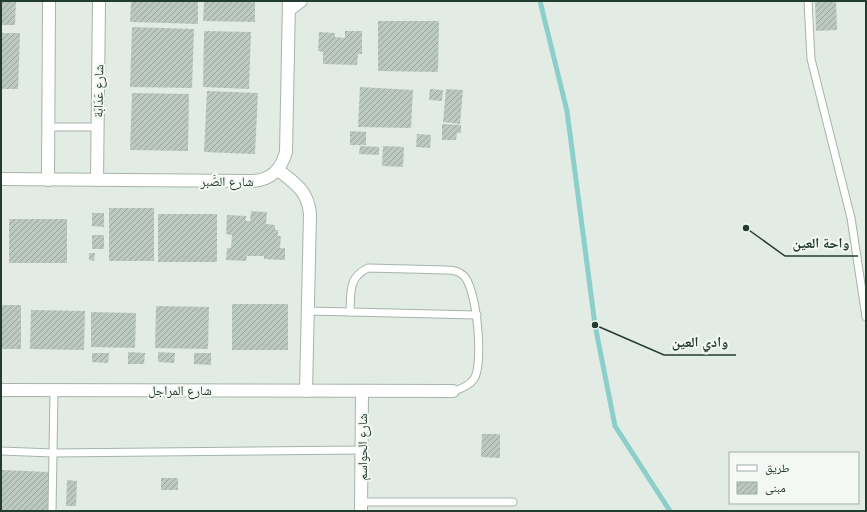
<svg xmlns="http://www.w3.org/2000/svg" width="867" height="512" font-family="'Noto Sans','Noto Naskh Arabic',sans-serif">
	<style>
		.lines { fill: none; stroke-linecap: round; stroke-linejoin: round }
		.stream { stroke: #8ccfca; stroke-width: 5 }
		.building { fill: url(#building-hatch) }
		.lane-casing { stroke: #a5b4ab; stroke-width: 9 }
		.street-casing { stroke: #a5b4ab; stroke-width: 14 }
		.lane { stroke: #fff; stroke-width: 7 }
		.street { stroke: #fff; stroke-width: 12 }
		.labels { text-anchor: middle; stroke-width: 4; stroke-linejoin: round; paint-order: stroke }
		.street-label { font-size: 13px; fill: #233c30; stroke: #f3f8f4 }
		.leader { fill: none; stroke: #233c30; stroke-width: 1.5 }
		.callout-dot { fill: #233c30; stroke: #f3f8f4; stroke-width: 1.5 }
		.callout-label { font-size: 14px; text-anchor: middle; font-weight: bold; fill: #233c30; stroke: #f3f8f4; stroke-width: 4; stroke-linejoin: round; paint-order: stroke }
	</style>
	<defs>
		<pattern id="building-hatch" width="6" height="6" patternUnits="userSpaceOnUse"><rect width="6" height="6" fill="#bbc9c1"/><path d="M-1 1l2-2M0 6l6-6M5 7l2-2" fill="none" stroke="#98a49d"/></pattern>
	</defs>
	<rect width="100%" height="100%" fill="#e2ece5"/>
	<g class="lines">
		<!-- stream -->
		<path class="stream" d="M540 1 567 111 595 325 615 426 670 511"/>
	</g>
	<!-- building -->
	<g class="building">
		<path d="M1 1H16L15 25H1Z"/>
		<path d="M131 1H198V24L130 22Z"/>
		<path d="M204 1H255V22L203 21Z"/>
		<path d="M815 1H836L837 30 816 31Z"/>
		<path d="M378 21H439L438 72 378 71Z"/>
		<path d="M132 27 194 29 192 88 130 87Z"/>
		<path d="M204 31 251 32 249 89 203 87Z"/>
		<path d="M345 31H362V54H358L357 65 323 64V52L318 51 319 32 335 33V37L345 38Z"/>
		<path d="M1 33H20L18 89H1Z"/>
		<path d="M360 87 413 90 411 128 358 127Z"/>
		<path d="M430 89 443 90 442 101 429 100Z"/>
		<path d="M446 89 463 90 460 124 443 122Z"/>
		<path d="M207 91 258 93 255 154 204 152Z"/>
		<path d="M132 93 189 94 188 151 130 150Z"/>
		<path d="M442 124 461 125V133H457L456 140H442Z"/>
		<path d="M350 131 366 132V145H350Z"/>
		<path d="M417 134 431 135 430 148 416 147Z"/>
		<path d="M360 146 379 147V155L359 154Z"/>
		<path d="M383 146 404 147 403 167 382 166Z"/>
		<rect x="109" y="208" width="45" height="53"/>
		<path d="M251 211 267 212 266 224 275 225V230H278V236H281L280 248H285V260L264 259V256H247L246 261 226 260 227 248H231L232 235 226 234 227 215 246 216V221H250Z"/>
		<path d="M92 213H104V227L92 226Z"/>
		<rect x="158" y="214" width="59" height="48"/>
		<rect x="9" y="219" width="58" height="44"/>
		<rect x="92" y="235" width="12" height="14"/>
		<path d="M89 253H95L94 261 89 260Z"/>
		<rect x="232" y="304" width="56" height="46"/>
		<rect x="1" y="305" width="20" height="44"/>
		<path d="M156 306 209 307 208 349 155 348Z"/>
		<path d="M31 310 85 311 84 350 30 349Z"/>
		<path d="M91 312 136 313 135 348 91 347Z"/>
		<path d="M128 352 145 353 144 364H128Z"/>
		<path d="M158 352 175 353 174 363 158 362Z"/>
		<path d="M92 353H109L108 363 92 362Z"/>
		<path d="M194 353H211V365L194 364Z"/>
		<path d="M482 434H500V458L481 457Z"/>
		<path d="M1 470 50 472 48 511H1Z"/>
		<rect x="161" y="478" width="17" height="12"/>
		<path d="M67 480 77 481 76 506H66Z"/>
	</g>
	<g class="lines">
		<defs>
			<g id="lane">
				<path d="M808 1 811 59 851 218 866 317"/>
				<path d="M48 127H98"/>
				<path d="M308 311 477 315"/>
				<path d="M350 312C351 293 348 277 368 268L447 270C454 270 460 272 464 276 477 289 484 364 474 379 469 386 461 389 453 391"/>
				<path d="M54 390 53 453 362 450"/>
				<path d="M1 451 53 453 52 511"/>
				<path d="M362 502H513"/>
			</g>
			<g id="street">
				<path d="M289 10 301 1"/>
				<path d="M278 170C295 183 308 191 310 214L306 391"/>
				<path d="M1 179 252 181C271 180 281 170 286 152L289 1"/>
				<path d="M48 180 49 1"/>
				<path d="M97 180 99 1"/>
				<path d="M1 390 453 391"/>
				<path d="M361 511 362 391"/>
			</g>
		</defs>
		<!-- lane casing -->
		<use href="#lane" class="lane-casing"/>
		<!-- street casing -->
		<use href="#street" class="street-casing"/>
		<!-- lane -->
		<use href="#lane" class="lane"/>
		<!-- street -->
		<use href="#street" class="street"/>
	</g>
	<g class="labels">
		<!-- street labels -->
		<g class="street-label">
			<text transform="translate(98 91) rotate(-89)" y="5">شارع عَدَابَة</text>
			<text x="227" y="186">شارع الصَّبر</text>
			<text x="180" y="395">شارع المراجل</text>
			<text transform="translate(362 447) rotate(-90)" y="5">شارع الحواسم</text>
		</g>
	</g>
	<!-- callouts -->
	<path class="leader" d="M746 228L785 256H858M595 325L664 355H736"/>
	<g class="callout-dot">
		<circle cx="746" cy="228" r="4"/>
		<circle cx="595" cy="325" r="4"/>
	</g>
	<g class="callout-label">
		<text x="821" y="248">واحة العين</text>
		<text x="700" y="347">وادي العين</text>
	</g>
	<!-- border -->
	<rect width="867" height="512" fill="none" stroke="#233c30" stroke-width="4"/>
	<!-- legend -->
	<rect x="729" y="452" width="130" height="52" fill="#f3f8f4" stroke="#a0ada6"/>
	<rect x="737" y="465" width="20" height="6" fill="#ffffff" stroke="#a0ada6"/>
	<text x="765" y="472" font-size="12" fill="#233c30">طريق</text>
	<rect x="737" y="482" width="20" height="12" fill="url(#building-hatch)" stroke="#a0ada6"/>
	<text x="765" y="492" font-size="12" fill="#233c30">مبنى</text>
</svg>
